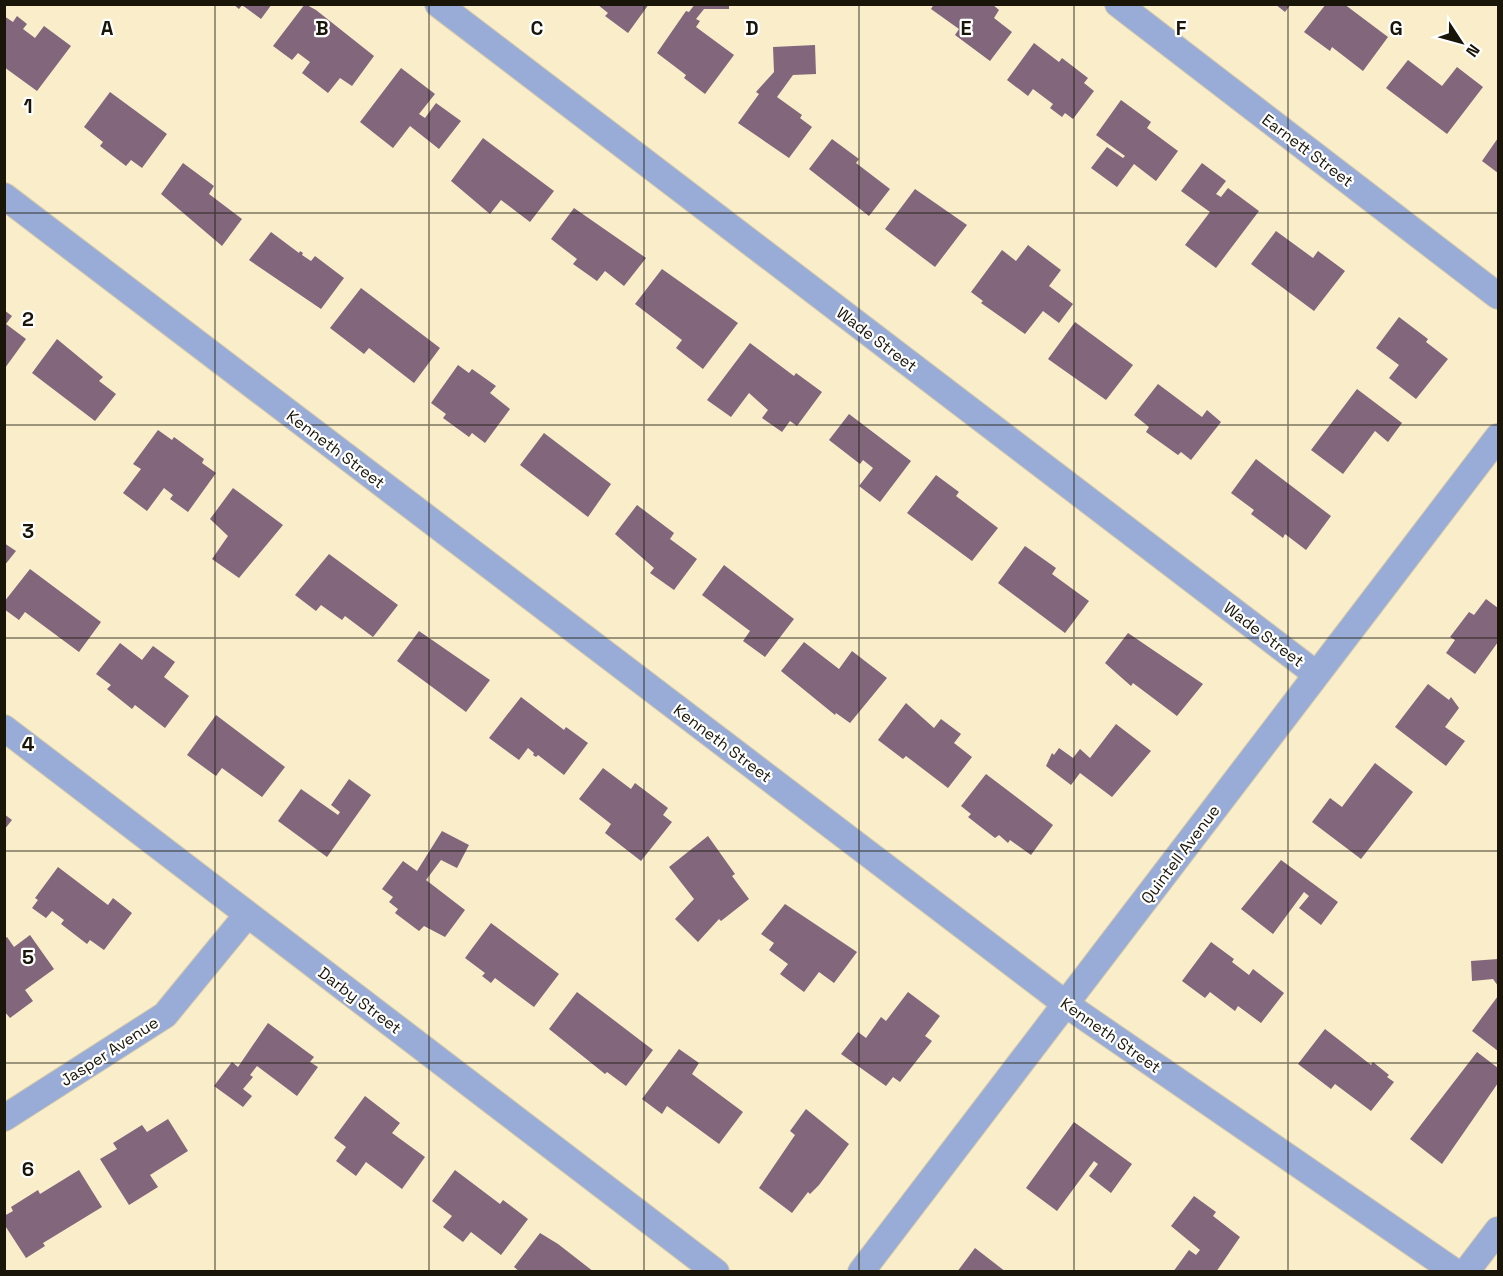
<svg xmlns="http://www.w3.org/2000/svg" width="1503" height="1276" font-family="'Space Grotesk',sans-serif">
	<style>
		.building { fill: #82667c }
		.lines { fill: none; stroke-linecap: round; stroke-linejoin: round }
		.minor-casing { stroke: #d5caab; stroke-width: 28 }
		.minor { stroke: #99acd7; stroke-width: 26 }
		.grid { fill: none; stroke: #191508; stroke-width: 1.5; stroke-opacity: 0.55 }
		.labels { text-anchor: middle; stroke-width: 4.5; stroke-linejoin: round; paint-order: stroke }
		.street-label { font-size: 16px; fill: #191508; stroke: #fff }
		.grid-label { font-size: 20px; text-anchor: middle; font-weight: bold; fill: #191508; stroke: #fff; stroke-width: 4.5; stroke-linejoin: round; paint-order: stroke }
	</style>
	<rect width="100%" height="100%" fill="#f9edca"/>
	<!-- building -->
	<g class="building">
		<path d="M233 4H272L261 19 242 5 239 9Z"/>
		<path d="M305 4 316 10 374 56 352 86 340 78 328 93 302 73 310 62 298 53 292 60 273 46Z"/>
		<path d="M597 4H649L628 33 605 16 608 13Z"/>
		<path d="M695 4H729V9H704L696 19 700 21 696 27 734 55 705 94 684 78 686 75 657 53 686 11 689 12Z"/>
		<path d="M934 4H992L999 10 994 18 1012 32 990 61 955 35 959 29 931 9Z"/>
		<path d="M1275 4H1291L1285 12Z"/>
		<path d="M1326 4H1344L1388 37 1363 71 1332 47 1330 51 1304 32Z"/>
		<path d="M4 16 13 22 17 16 27 24 23 29 35 38 44 26 71 46 37 91 4 67Z"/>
		<path d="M1034 43 1059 62 1062 58 1088 78 1084 83 1094 91 1073 119 1065 113 1062 117 1050 108 1053 104 1033 89 1028 96 1007 80Z"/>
		<path d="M815 45 816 74 793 75 777 97 802 115 800 118 812 127 789 158 738 123 759 94 756 92 774 72 773 47Z"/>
		<path d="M1408 60 1442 86 1457 67 1483 87 1447 134 1386 88Z"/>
		<path d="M401 68 435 94 419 114 425 118 436 103 461 121 439 149 410 126 393 148 360 122Z"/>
		<path d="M110 92 167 134 142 168 131 160 126 166 100 146 103 142 84 127Z"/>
		<path d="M1121 100 1151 122 1147 128 1178 151 1156 181 1134 164 1117 187 1091 168 1107 147 1123 158 1125 156 1096 135Z"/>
		<path d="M483 138 554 191 530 222 501 200 490 214 451 181Z"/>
		<path d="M1498 138V173L1482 161Z"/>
		<path d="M832 139 859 159 856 163 890 189 869 216 809 169Z"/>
		<path d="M183 163 214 186 209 194 242 219 222 246 161 194Z"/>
		<path d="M1202 163 1226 181 1216 194 1221 197 1228 188 1259 211 1216 268 1185 245 1210 212 1181 191Z"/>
		<path d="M915 189 967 225 935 267 885 229Z"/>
		<path d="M574 208 646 258 624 286 605 271 597 281 573 264 577 259 551 239Z"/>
		<path d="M1276 231 1313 258 1318 251 1345 271 1314 311 1251 264Z"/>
		<path d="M271 232 299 253 300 251 303 253 302 255 311 261 315 256 344 278 321 309 249 260Z"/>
		<path d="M1028 245 1061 270 1049 286 1073 304 1059 323 1043 311 1025 334 981 303 983 301 971 292 1002 250 1016 261Z"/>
		<path d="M662 269 738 323 703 369 676 348 682 340 635 304Z"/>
		<path d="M361 288 440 348 414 383 369 348 364 354 330 328Z"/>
		<path d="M4 310 12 316 6 324 26 339 5 368Z"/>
		<path d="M1399 317 1428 339 1426 342 1448 359 1416 399 1389 378 1399 365 1376 348Z"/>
		<path d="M1075 322 1133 365 1106 400 1048 359Z"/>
		<path d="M57 339 103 377 99 381 116 394 95 421 32 373Z"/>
		<path d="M750 343 794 376 796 373 822 392 797 426 790 421 782 432 762 418 768 410 749 393 731 417 707 400Z"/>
		<path d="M458 365 469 373 472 369 496 386 490 393 510 409 485 443 472 433 469 437 443 418 446 414 431 403Z"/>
		<path d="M1158 384 1202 417 1207 410 1221 422 1191 460 1181 452 1178 455 1146 432 1149 427 1134 415Z"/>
		<path d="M1357 389 1402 423 1388 442 1375 431 1343 474 1311 450Z"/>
		<path d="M849 414 911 461 880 502 859 486 873 468 863 460 860 464 829 440Z"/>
		<path d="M158 430 172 440 174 437 204 459 202 463 216 473 188 512 170 499 173 495 164 488 147 511 123 493 141 469 133 464Z"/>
		<path d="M544 433 611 484 588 517 520 465Z"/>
		<path d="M1256 459 1331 516 1306 550 1285 534 1283 538 1251 514 1254 510 1231 493Z"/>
		<path d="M936 475 959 492 956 496 998 528 972 561 907 513Z"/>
		<path d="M233 488 283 525 239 578 212 559 228 536 210 519Z"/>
		<path d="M637 505 674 533 670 539 697 559 674 590 650 573 654 568 615 534Z"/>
		<path d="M4 543 16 551 4 566Z"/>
		<path d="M1025 546 1056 568 1052 574 1089 601 1065 633 998 583Z"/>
		<path d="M329 554 398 605 373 637 345 616 342 620 321 605 316 611 295 595Z"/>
		<path d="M724 565 794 619 765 657 743 641 750 631 702 595Z"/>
		<path d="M30 569 101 622 79 652 25 612 19 620 4 609V602Z"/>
		<path d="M1486 599 1498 608V642L1475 674 1446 653 1455 640 1450 637 1469 612 1474 615Z"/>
		<path d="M419 631 490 680 466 712 397 661Z"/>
		<path d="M1128 633 1203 684 1177 716 1133 683 1131 686 1105 663Z"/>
		<path d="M804 642 839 669 852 651 887 678 850 723 836 713 835 715 781 671Z"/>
		<path d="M120 643 142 660 153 646 175 662 164 677 189 696 165 728 135 705 132 709 107 689 111 685 96 674Z"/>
		<path d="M1428 684 1449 700 1451 697 1459 708 1445 727 1465 741 1446 766 1395 727Z"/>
		<path d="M521 697 564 730 566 727 588 743 564 775 538 755 536 757 533 755 534 753 528 748 519 760 489 738Z"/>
		<path d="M906 703 934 728 941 719 961 734 954 743 972 757 948 788 906 756 903 759 878 740Z"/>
		<path d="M216 715 285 767 262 797 222 768 216 776 187 755Z"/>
		<path d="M1116 724 1151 751 1112 797 1080 773 1071 785 1046 766 1052 753 1054 755 1059 748 1073 758 1080 749 1090 758Z"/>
		<path d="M1375 763 1413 792 1361 859 1312 822 1330 798 1342 807Z"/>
		<path d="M603 768 631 789 635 783 668 808 663 815 672 822 641 861 605 833 611 824 579 799Z"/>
		<path d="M986 774 1053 825 1031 855 1010 840 1008 843 999 835 995 838 968 817 971 814 961 806Z"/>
		<path d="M349 779 371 795 327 857 278 821 301 789 338 815 340 812 331 805Z"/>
		<path d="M4 814 12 820 4 830Z"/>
		<path d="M442 831 469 845 457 868 441 860 426 880 465 910 445 937 424 926 419 931 395 913 398 909 389 902 393 897 382 889 403 861 417 871Z"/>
		<path d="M708 836 735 874 732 876 749 899 721 921 719 919 698 942 675 919 694 899 669 867Z"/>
		<path d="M1281 860 1338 902 1321 925 1299 908 1309 896 1304 892 1273 934 1241 909Z"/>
		<path d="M58 867 108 905 113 898 132 913 104 950 90 940 87 944 61 924 64 920 52 911 46 918 32 908 38 900 35 898Z"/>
		<path d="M785 904 857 952 834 983 819 972 804 992 780 974 788 964 769 950 774 943 761 934Z"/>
		<path d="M491 923 559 974 534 1007 495 978 491 983 482 976 485 973 465 958Z"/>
		<path d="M30 935 54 969 25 990 33 1001 10 1018 4 1011V939L7 937 14 947Z"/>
		<path d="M1211 942 1234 959 1232 962 1249 975 1253 969 1284 993 1261 1023 1238 1006 1235 1011 1210 992 1205 998 1182 981Z"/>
		<path d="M1498 959V986L1493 979 1472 981 1471 961Z"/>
		<path d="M577 992 653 1050 626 1086 607 1072 605 1074 549 1029Z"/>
		<path d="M908 992 940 1016 925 1036 932 1041 900 1082 893 1077 886 1086 841 1054 858 1032 866 1038 881 1017 886 1021Z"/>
		<path d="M1498 996V1051L1472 1031Z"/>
		<path d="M268 1023 314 1057 310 1062 318 1067 297 1096 257 1066 250 1075 253 1077 243 1089 252 1096 243 1107 214 1086 232 1062 238 1067Z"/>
		<path d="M1325 1029 1371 1065 1373 1062 1389 1075 1387 1077 1394 1082 1371 1111 1335 1084 1331 1089 1298 1064Z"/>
		<path d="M679 1049 699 1063 692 1074 743 1112 719 1144 667 1106 662 1114 642 1099Z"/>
		<path d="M1477 1052 1498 1068V1083L1442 1164 1410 1139Z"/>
		<path d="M365 1096 400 1123 392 1133 425 1157 402 1189 366 1162 356 1176 336 1161 346 1147 334 1138Z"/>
		<path d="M806 1109 849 1144 819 1185 810 1194 808 1192 792 1213 759 1188 795 1135 790 1131Z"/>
		<path d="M168 1119 188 1151 150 1175 158 1187 129 1205 100 1159 117 1149 113 1143 142 1125 147 1132Z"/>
		<path d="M1074 1122 1132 1164 1111 1193 1089 1176 1098 1164 1094 1161 1057 1211 1026 1188Z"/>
		<path d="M79 1170 102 1207 43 1243 45 1246 26 1258 4 1224V1216L13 1211 11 1207 38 1190 40 1194Z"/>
		<path d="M455 1170 500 1204 503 1200 528 1219 501 1255 471 1232 463 1242 443 1227 452 1216 432 1201Z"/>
		<path d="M1194 1196 1216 1212 1213 1216 1240 1237 1216 1272H1173L1189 1250 1196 1255 1200 1250 1171 1226Z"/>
		<path d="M540 1233 558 1244 594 1272H520L514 1267Z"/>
		<path d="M975 1248 1006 1272H957Z"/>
	</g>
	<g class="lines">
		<defs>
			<g id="minor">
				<path d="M438 4 1316 674"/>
				<path d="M1118 4 1498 296"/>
				<path d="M4 196 1067 1005 1455 1272"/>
				<path d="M4 728 716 1272"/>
				<path d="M4 1118 165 1015 247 915"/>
				<path d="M861 1272 1498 437"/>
				<path d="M1466 1272 1498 1230"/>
			</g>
		</defs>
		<!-- minor casing -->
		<use href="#minor" class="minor-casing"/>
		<!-- minor -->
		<use href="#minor" class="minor"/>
	</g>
	<!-- grid -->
	<path class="grid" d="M215 4V1272M429 4V1272M644 4V1272M859 4V1272M1074 4V1272M1288 4V1272M4 213H1498M4 425H1498M4 638H1498M4 851H1498M4 1063H1498"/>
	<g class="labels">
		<!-- street labels -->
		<g class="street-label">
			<text transform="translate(1308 150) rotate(37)" y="6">Earnett Street</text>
			<text transform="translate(877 339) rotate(37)" y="6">Wade Street</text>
			<text transform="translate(336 449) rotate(37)" y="6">Kenneth Street</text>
			<text transform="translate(1264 634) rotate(37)" y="6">Wade Street</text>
			<text transform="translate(723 743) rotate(37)" y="6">Kenneth Street</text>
			<text transform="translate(1180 854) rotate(-53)" y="6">Quintell Avenue</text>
			<text transform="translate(360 1000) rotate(37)" y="6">Darby Street</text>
			<text transform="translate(1111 1035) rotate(35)" y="6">Kenneth Street</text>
			<text transform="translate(109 1051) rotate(-33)" y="6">Jasper Avenue</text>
		</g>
	</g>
	<g class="grid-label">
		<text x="107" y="35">A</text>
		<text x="322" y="35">B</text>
		<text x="537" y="35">C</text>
		<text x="752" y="35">D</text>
		<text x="966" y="35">E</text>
		<text x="1181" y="35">F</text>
		<text x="1396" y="35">G</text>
		<text x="28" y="113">1</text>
		<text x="28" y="326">2</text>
		<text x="28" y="538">3</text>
		<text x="28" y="751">4</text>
		<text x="28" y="964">5</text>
		<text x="28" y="1176">6</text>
	</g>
	<!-- border -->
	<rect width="1503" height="1276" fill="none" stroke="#191508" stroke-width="12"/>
	<!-- north arrow -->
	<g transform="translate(1461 42) rotate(126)" stroke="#ffffff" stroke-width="4.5" paint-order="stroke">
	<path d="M0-4.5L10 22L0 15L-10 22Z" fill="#191508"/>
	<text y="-9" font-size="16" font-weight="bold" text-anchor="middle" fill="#191508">N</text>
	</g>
</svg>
